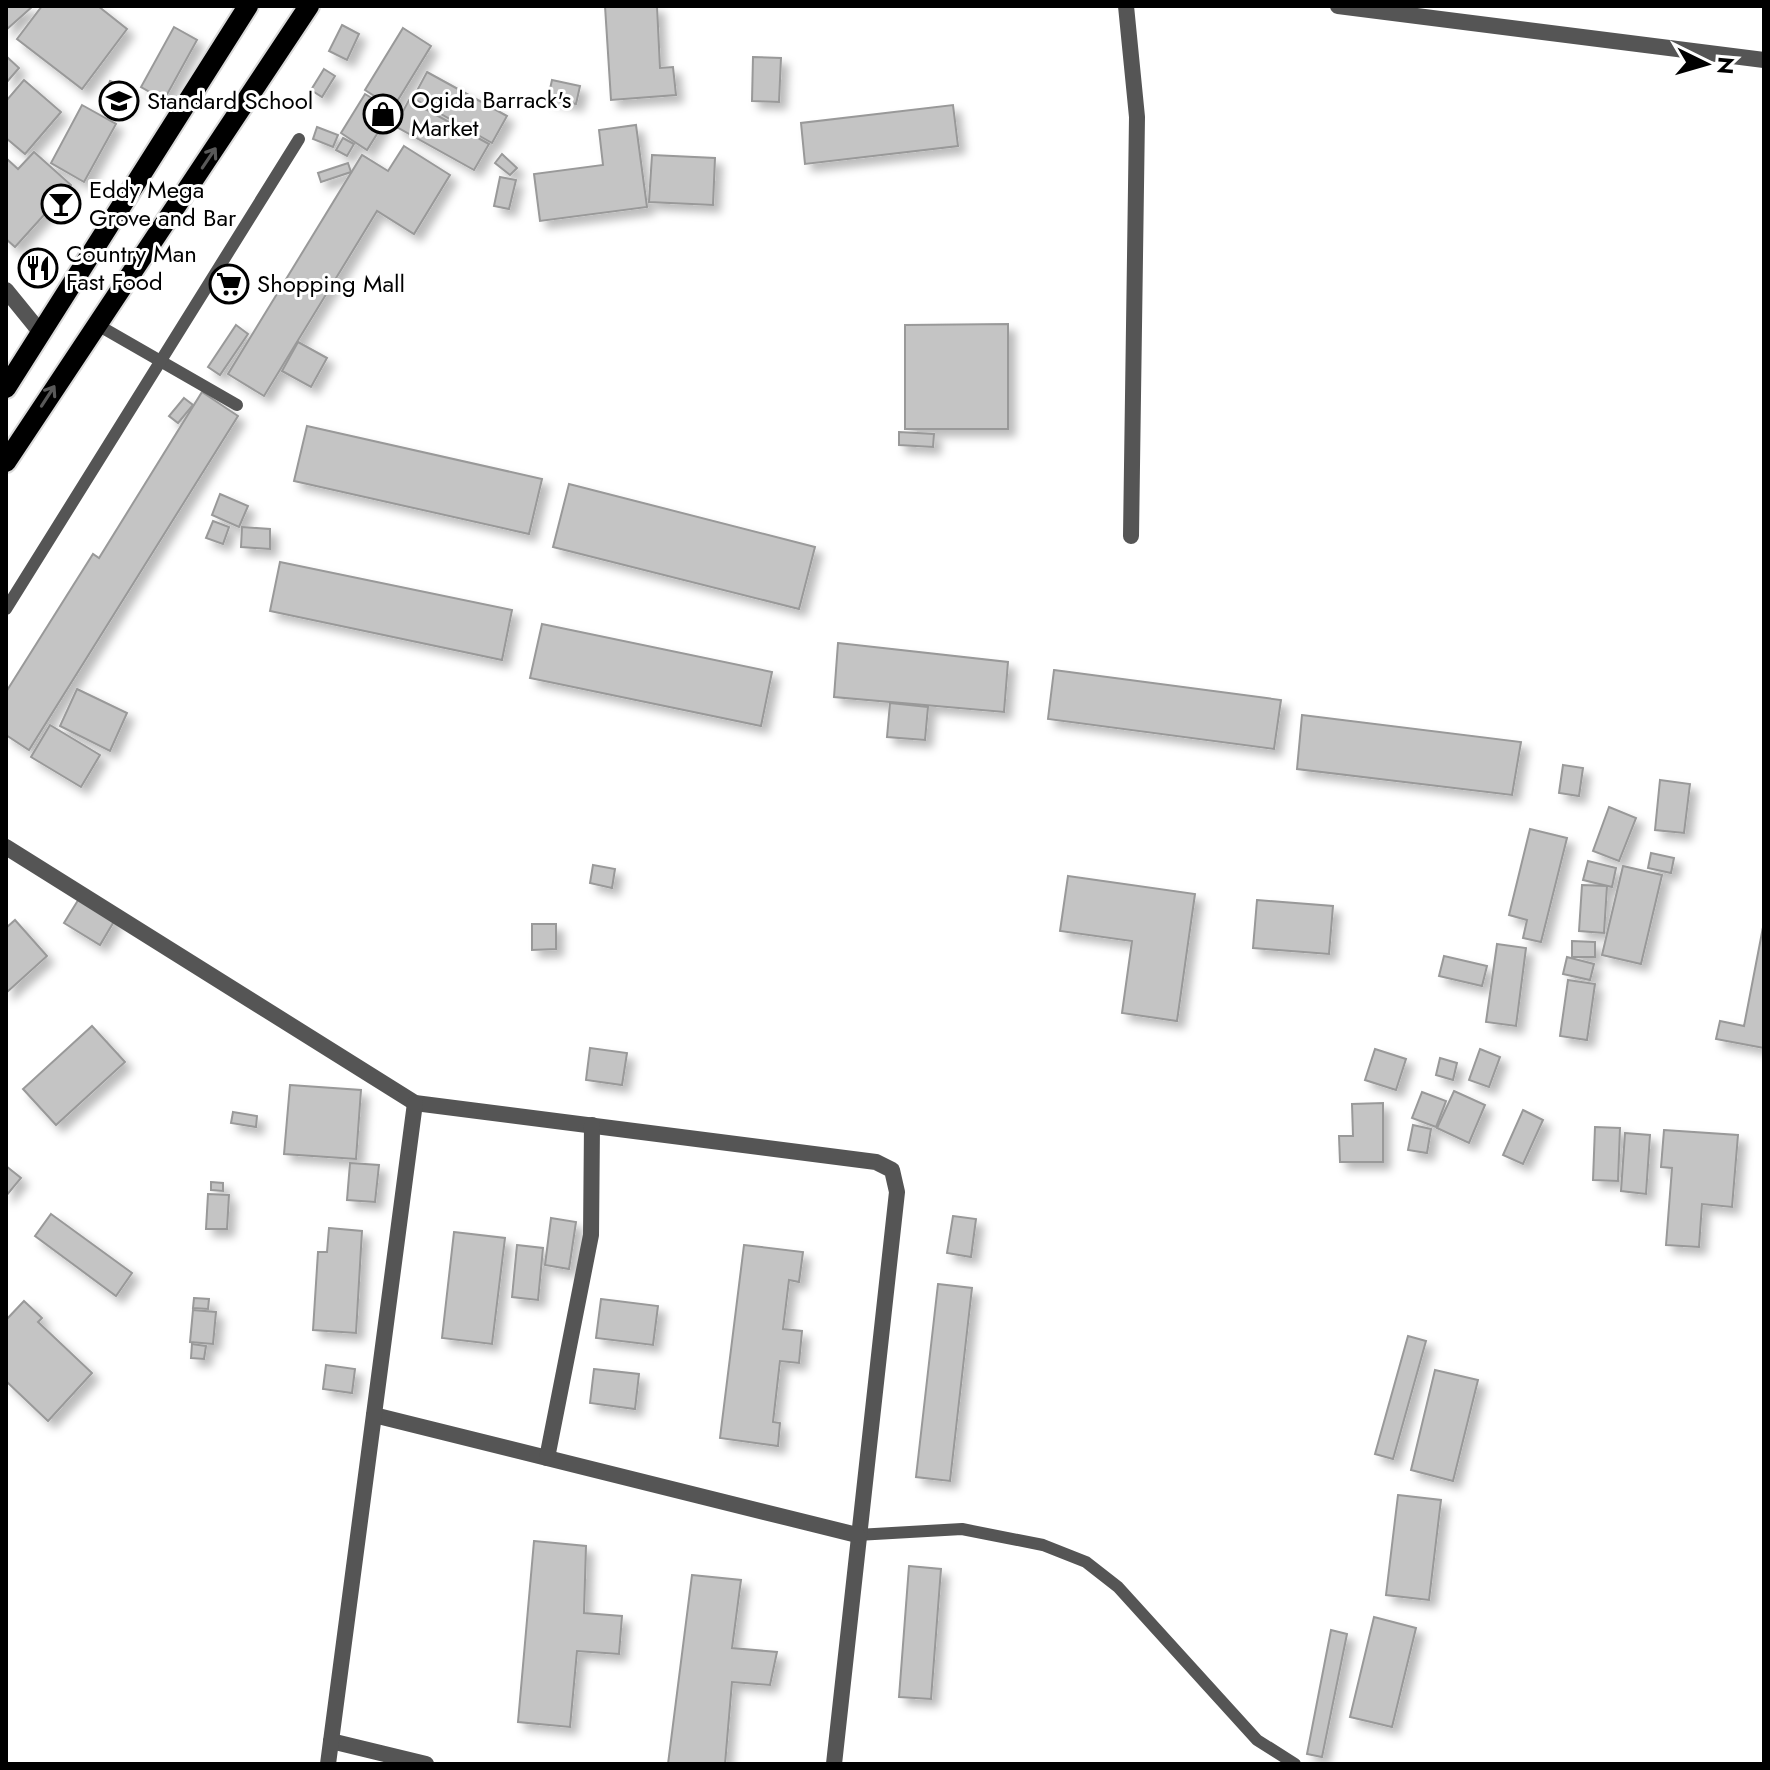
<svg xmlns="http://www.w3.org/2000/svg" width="1770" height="1770" font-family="Jost,sans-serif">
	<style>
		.building { fill: #c4c4c4; stroke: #999; stroke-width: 2; filter: url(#shadow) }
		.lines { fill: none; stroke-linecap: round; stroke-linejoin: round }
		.primary-casing { stroke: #dbdbdb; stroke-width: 24 }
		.lane { stroke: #555; stroke-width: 12 }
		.street { stroke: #555; stroke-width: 16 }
		.primary { stroke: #000; stroke-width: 20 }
		.oneway { stroke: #595959 }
		.labels { text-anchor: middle; stroke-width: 6; stroke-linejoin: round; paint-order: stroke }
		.poi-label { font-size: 24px; fill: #000; stroke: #fff; text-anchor: start }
	</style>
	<defs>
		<filter id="shadow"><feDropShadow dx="7" dy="7" stdDeviation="4" flood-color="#0004"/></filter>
	</defs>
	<rect width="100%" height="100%" fill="#fff"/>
	<!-- building -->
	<g class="building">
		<path d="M6 6H33L6 30Z"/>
		<path d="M42 6H98L127 29 82 89 17 39Z"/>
		<path d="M605 6H657L660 68 673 67 676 95 611 100Z"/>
		<path d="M342 25 359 34 347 60 329 51Z"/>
		<path d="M174 27 197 40 164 100 141 87Z"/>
		<path d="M403 28 431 46 393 108 365 90Z"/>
		<path d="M6 56 19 68 6 83Z"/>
		<path d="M753 57 781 58 779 102 752 101Z"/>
		<path d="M324 69 335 76 322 97 311 90Z"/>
		<path d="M427 72 507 116 492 143 413 98Z"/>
		<path d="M24 80 61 112 25 154 6 138V101Z"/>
		<path d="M552 80 580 86 576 104 548 98Z"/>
		<path d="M110 81 132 91 125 109 103 101Z"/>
		<path d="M365 94 392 110 367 150 341 133Z"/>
		<path d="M409 100 489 144 474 170 395 126Z"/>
		<path d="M82 105 116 124 84 182 51 163Z"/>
		<path d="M953 105 958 146 805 164 801 123Z"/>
		<path d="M636 125 647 207 540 221 534 174 603 165 599 130Z"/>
		<path d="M317 127 338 135 333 147 313 139Z"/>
		<path d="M343 138 354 144 347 156 336 150Z"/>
		<path d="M404 146 450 175 414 234 377 211 264 396 228 374 362 155 388 171Z"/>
		<path d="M34 152 71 185 15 247 6 239V158L18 169Z"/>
		<path d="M502 154 517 168 510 175 495 163Z"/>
		<path d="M652 155 715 158 713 205 649 202Z"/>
		<path d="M348 163 351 172 321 182 318 173Z"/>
		<path d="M500 177 516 180 509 209 494 206Z"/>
		<path d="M1008 324V429H905V325Z"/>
		<path d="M236 325 248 334 220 375 208 367Z"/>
		<path d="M298 342 327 358 311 387 282 371Z"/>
		<path d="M202 392 238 416 29 750 6 735V692L93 554 99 558Z"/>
		<path d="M184 398 193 405 178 423 169 416Z"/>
		<path d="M307 426 542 479 529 534 294 481Z"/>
		<path d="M899 432 934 434 933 447 899 445Z"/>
		<path d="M569 484 815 547 799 609 553 547Z"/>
		<path d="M220 494 248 506 239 527 212 515Z"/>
		<path d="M213 521 229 527 223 544 206 538Z"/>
		<path d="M242 527 270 529V549L241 547Z"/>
		<path d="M280 562 512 610 502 660 270 611Z"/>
		<path d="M542 624 772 672 761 726 530 678Z"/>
		<path d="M838 643 1008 662 1004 712 834 697Z"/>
		<path d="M1054 670 1281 700 1274 749 1048 719Z"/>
		<path d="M77 689 127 713 110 751 60 726Z"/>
		<path d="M890 703 928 707 925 740 887 737Z"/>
		<path d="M1302 715 1521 742 1512 795 1297 769Z"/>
		<path d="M50 725 100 755 81 787 31 757Z"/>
		<path d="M1563 765 1583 768 1579 796 1559 793Z"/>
		<path d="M1660 780 1690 784 1684 833 1655 830Z"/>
		<path d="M1609 807 1636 818 1619 861 1593 851Z"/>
		<path d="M1530 829 1567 838 1541 942 1523 938 1527 920 1509 915Z"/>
		<path d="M1651 853 1674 858 1671 873 1648 868Z"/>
		<path d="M1588 861 1616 868 1612 887 1583 880Z"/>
		<path d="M593 865 615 869 612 888 590 883Z"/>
		<path d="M1623 866 1662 875 1641 964 1602 955Z"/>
		<path d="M1068 876 1195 894 1177 1021 1122 1013 1132 941 1060 931Z"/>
		<path d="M1582 885 1607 886 1604 933 1579 931Z"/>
		<path d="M80 897 116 918 100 945 64 923Z"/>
		<path d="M1257 900 1333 906 1329 954 1253 948Z"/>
		<path d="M15 920 47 956 6 993V928Z"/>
		<path d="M1764 922V1048L1716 1039 1720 1021 1744 1026Z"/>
		<path d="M532 924H556V949L532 950Z"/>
		<path d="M1572 941 1595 942V957H1572Z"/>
		<path d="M1497 944 1526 948 1516 1026 1486 1022Z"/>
		<path d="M1444 956 1487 966 1482 986 1439 976Z"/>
		<path d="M1567 957 1594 964 1590 980 1563 974Z"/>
		<path d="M1568 980 1595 984 1587 1040 1560 1036Z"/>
		<path d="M92 1026 125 1062 56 1125 23 1089Z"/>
		<path d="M590 1048 627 1053 622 1085 586 1080Z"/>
		<path d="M1375 1049 1406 1059 1396 1090 1365 1080Z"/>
		<path d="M1480 1049 1500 1057 1489 1087 1469 1080Z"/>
		<path d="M1440 1058 1457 1063 1453 1080 1436 1075Z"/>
		<path d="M290 1085 361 1090 356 1159 284 1154Z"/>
		<path d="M1454 1091 1485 1105 1469 1143 1437 1128Z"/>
		<path d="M1422 1092 1446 1101 1436 1127 1412 1118Z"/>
		<path d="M1383 1103V1162H1340L1339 1136H1353L1352 1104Z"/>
		<path d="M1523 1110 1543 1120 1523 1164 1503 1155Z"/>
		<path d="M233 1112 257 1116 256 1127 231 1123Z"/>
		<path d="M1413 1125 1431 1129 1427 1153 1408 1150Z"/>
		<path d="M1595 1127 1620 1128 1618 1181 1593 1180Z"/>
		<path d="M1664 1130 1738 1135 1732 1207 1702 1204 1699 1247 1666 1245 1672 1168 1661 1167Z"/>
		<path d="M1625 1133 1650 1135 1646 1194 1621 1191Z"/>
		<path d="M350 1163 379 1165 375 1202 347 1200Z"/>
		<path d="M6 1166 21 1178 6 1196Z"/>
		<path d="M211 1182 223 1183V1191L211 1190Z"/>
		<path d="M208 1194 229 1195 227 1229H206Z"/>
		<path d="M51 1214 132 1273 116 1296 35 1236Z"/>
		<path d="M953 1216 976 1219 971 1257 947 1253Z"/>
		<path d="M551 1218 576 1222 569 1269 545 1265Z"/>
		<path d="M329 1228 362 1231 356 1333 313 1330 318 1252H327Z"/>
		<path d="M454 1232 505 1238 492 1344 442 1338Z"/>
		<path d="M517 1245 543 1248 538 1300 512 1297Z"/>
		<path d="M744 1245 803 1252 799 1282 789 1280 783 1329 802 1331 799 1363 780 1361 773 1422 780 1423 778 1446 720 1438Z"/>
		<path d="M938 1284 972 1288 950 1481 916 1477Z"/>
		<path d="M194 1298 209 1299 208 1309 193 1308Z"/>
		<path d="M601 1299 658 1306 653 1345 596 1338Z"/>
		<path d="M24 1301 42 1318 38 1322 92 1373 48 1421 6 1381V1320Z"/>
		<path d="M193 1310 216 1312 213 1344 190 1342Z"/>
		<path d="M1408 1336 1426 1341 1393 1459 1375 1454Z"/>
		<path d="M192 1344 206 1346 204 1359 191 1358Z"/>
		<path d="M326 1365 355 1369 352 1393 323 1389Z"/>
		<path d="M594 1369 639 1374 635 1409 590 1403Z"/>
		<path d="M1435 1370 1478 1380 1453 1481 1411 1470Z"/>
		<path d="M1398 1495 1441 1500 1429 1600 1386 1595Z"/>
		<path d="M534 1541 586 1546 584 1613 622 1616 619 1654 577 1651 570 1727 518 1722Z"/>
		<path d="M909 1566 941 1569 931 1699 899 1697Z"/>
		<path d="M692 1575 741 1580 732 1648 777 1652 770 1685 732 1682 725 1764H668Z"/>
		<path d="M1374 1617 1416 1628 1392 1727 1350 1717Z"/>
		<path d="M1331 1630 1347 1634 1322 1757 1307 1754Z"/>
	</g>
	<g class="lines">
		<defs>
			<g id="primary">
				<path d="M6 388 248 6"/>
				<path d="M6 462 309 6"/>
			</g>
		</defs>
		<!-- primary casing -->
		<use href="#primary" class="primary-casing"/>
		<!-- lane -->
		<g class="lane">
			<path d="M96 324 237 405"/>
			<path d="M6 609 299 139"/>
			<path d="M857 1535 962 1529 1043 1545 1086 1562 1118 1587 1257 1740 1295 1764"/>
		</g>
		<!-- street -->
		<g class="street">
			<path d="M1126 6 1137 117 1131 536"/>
			<path d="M1338 6 1764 60"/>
			<path d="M6 290 41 333"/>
			<path d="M6 847 415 1103 876 1162 892 1170 897 1192 834 1764"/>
			<path d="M374 1415 857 1535"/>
			<path d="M547 1458 591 1235 592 1125"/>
			<path d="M331 1741 426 1764"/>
			<path d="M328 1764 415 1103"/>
		</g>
		<!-- primary -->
		<use href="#primary" class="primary"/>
	</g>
	<!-- one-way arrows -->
	<defs><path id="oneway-shaft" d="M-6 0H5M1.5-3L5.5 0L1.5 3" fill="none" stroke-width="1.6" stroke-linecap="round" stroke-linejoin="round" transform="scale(2)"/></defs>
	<g class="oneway">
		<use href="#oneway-shaft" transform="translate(209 158) rotate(-56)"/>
		<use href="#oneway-shaft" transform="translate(48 396) rotate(-57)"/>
	</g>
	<!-- icons -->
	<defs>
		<symbol id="school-ring" viewBox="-11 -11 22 22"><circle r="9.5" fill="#fff" stroke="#000" stroke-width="1.5"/><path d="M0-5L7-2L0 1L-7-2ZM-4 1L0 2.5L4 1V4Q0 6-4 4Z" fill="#000"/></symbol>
		<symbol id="shop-ring" viewBox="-11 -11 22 22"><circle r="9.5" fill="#fff" stroke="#000" stroke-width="1.5"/><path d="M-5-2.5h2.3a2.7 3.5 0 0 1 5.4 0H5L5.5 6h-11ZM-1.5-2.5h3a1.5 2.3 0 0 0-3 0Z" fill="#000"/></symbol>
		<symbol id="bar-ring" viewBox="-11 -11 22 22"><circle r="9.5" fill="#fff" stroke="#000" stroke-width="1.5"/><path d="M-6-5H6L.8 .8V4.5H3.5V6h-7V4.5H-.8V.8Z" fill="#000"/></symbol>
		<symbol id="restaurant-ring" viewBox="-11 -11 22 22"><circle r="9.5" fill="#fff" stroke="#000" stroke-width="1.5"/><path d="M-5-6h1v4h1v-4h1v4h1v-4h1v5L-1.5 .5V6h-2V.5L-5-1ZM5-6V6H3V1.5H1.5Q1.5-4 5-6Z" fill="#000"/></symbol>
		<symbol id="supermarket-ring" viewBox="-11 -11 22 22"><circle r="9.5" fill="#fff" stroke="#000" stroke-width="1.5"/><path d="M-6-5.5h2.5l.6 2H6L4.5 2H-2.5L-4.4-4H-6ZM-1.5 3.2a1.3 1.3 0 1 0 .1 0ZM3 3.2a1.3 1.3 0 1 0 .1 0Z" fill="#000"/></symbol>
	</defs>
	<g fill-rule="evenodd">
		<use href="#school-ring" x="97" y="79" width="44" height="44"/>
		<use href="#shop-ring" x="361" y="92" width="44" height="44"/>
		<use href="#bar-ring" x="39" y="182" width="44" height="44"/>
		<use href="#restaurant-ring" x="16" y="246" width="44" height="44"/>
		<use href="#supermarket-ring" x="207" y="262" width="44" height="44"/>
	</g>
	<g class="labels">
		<!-- poi labels -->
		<g class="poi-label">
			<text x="411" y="108">Ogida Barrack's<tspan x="411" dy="28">Market</tspan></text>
			<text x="147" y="109">Standard School</text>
			<text x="89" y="198">Eddy Mega<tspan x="89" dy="28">Grove and Bar</tspan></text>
			<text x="66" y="262">Country Man<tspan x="66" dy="28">Fast Food</tspan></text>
			<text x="257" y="292">Shopping Mall</text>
		</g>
	</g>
	<!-- border -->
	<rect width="1770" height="1770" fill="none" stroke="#000000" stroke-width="16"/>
	<!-- north arrow -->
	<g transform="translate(1706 64) rotate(95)" stroke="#ffffff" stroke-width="6" paint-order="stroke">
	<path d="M0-6L14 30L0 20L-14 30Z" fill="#000000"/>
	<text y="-12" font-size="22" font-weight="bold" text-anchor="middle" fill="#000000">N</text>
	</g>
</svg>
